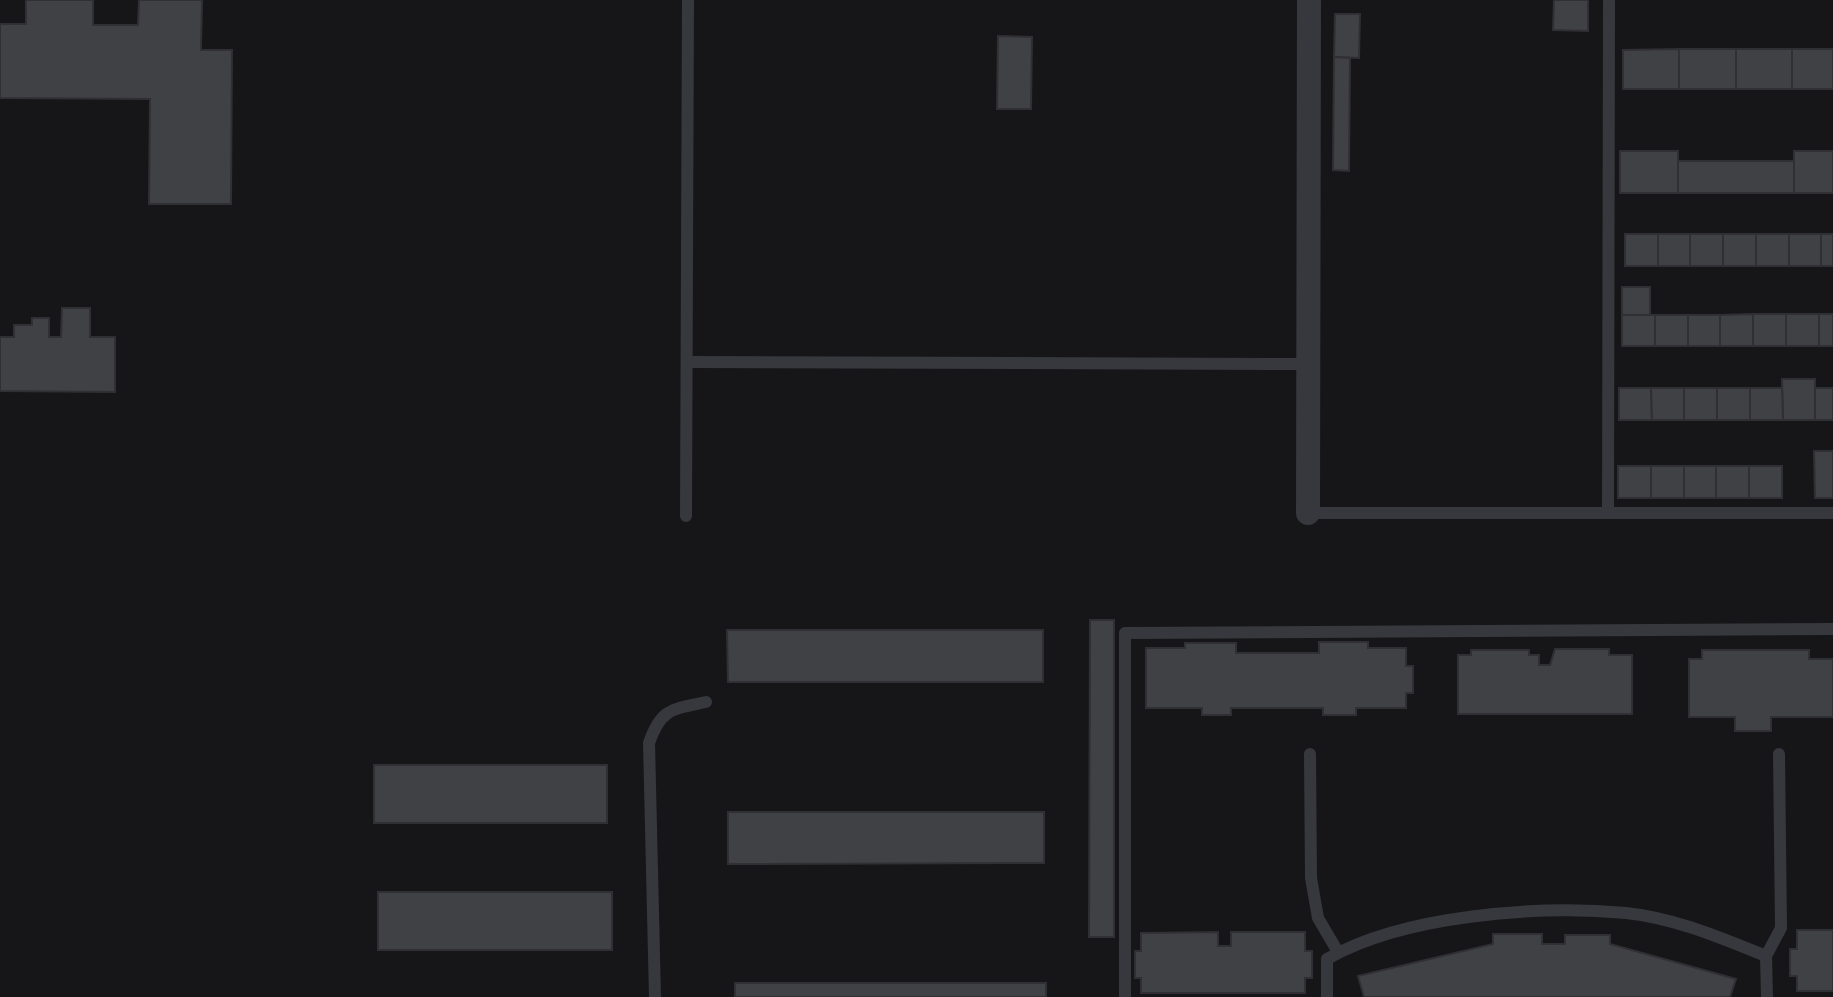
<svg xmlns="http://www.w3.org/2000/svg" width="1833" height="997" font-family="Overpass,sans-serif">
	<style>
		.building { fill: #404145; stroke: #303034; stroke-width: 2 }
		.lines { fill: none; stroke-linecap: round; stroke-linejoin: round }
		.service { stroke: #37383d; stroke-width: 12 }
		.minor { stroke: #37383d; stroke-width: 24 }
	</style>
	<rect width="100%" height="100%" fill="#161618"/>
	<!-- building -->
	<g class="building">
		<path d="M26 0H93V25H138L139 0H202L201 50H232L231 204H149L150 99 0 98V24H26Z"/>
		<path d="M1554 0H1588V31L1553 30Z"/>
		<path d="M1335 14H1360L1359 58 1334 57Z"/>
		<path d="M998 36 1032 37 1031 109H997Z"/>
		<path d="M1679 49V89H1623V50Z"/>
		<rect x="1679" y="49" width="57" height="40"/>
		<rect x="1736" y="49" width="56" height="40"/>
		<rect x="1792" y="49" width="41" height="40"/>
		<path d="M1334 57 1350 58 1349 171 1333 170Z"/>
		<rect x="1620" y="151" width="58" height="42"/>
		<rect x="1794" y="151" width="39" height="42"/>
		<rect x="1678" y="161" width="116" height="32"/>
		<rect x="1625" y="234" width="33" height="32"/>
		<rect x="1658" y="234" width="32" height="32"/>
		<rect x="1690" y="234" width="33" height="32"/>
		<rect x="1723" y="234" width="33" height="32"/>
		<rect x="1756" y="234" width="33" height="32"/>
		<rect x="1789" y="234" width="32" height="32"/>
		<rect x="1821" y="234" width="12" height="32"/>
		<rect x="1622" y="287" width="28" height="28"/>
		<path d="M62 308H90V337H115V392L0 391V337H14V325H32V318H49V337H61Z"/>
		<rect x="1753" y="314" width="33" height="32"/>
		<path d="M1753 314V346H1720V315Z"/>
		<rect x="1786" y="314" width="33" height="32"/>
		<rect x="1819" y="314" width="14" height="32"/>
		<rect x="1622" y="315" width="33" height="31"/>
		<rect x="1655" y="315" width="33" height="31"/>
		<rect x="1688" y="315" width="32" height="31"/>
		<path d="M1782 379H1815V420H1783Z"/>
		<path d="M1619 388H1651L1652 420H1619Z"/>
		<path d="M1651 388H1684V420H1652Z"/>
		<rect x="1684" y="388" width="33" height="32"/>
		<rect x="1717" y="388" width="33" height="32"/>
		<path d="M1750 388H1782L1783 420H1750Z"/>
		<rect x="1815" y="388" width="18" height="32"/>
		<path d="M1814 451H1833V498H1815Z"/>
		<rect x="1618" y="466" width="33" height="32"/>
		<rect x="1651" y="466" width="33" height="32"/>
		<rect x="1684" y="466" width="32" height="32"/>
		<rect x="1716" y="466" width="33" height="32"/>
		<rect x="1749" y="466" width="33" height="32"/>
		<path d="M1090 620H1114V937H1089Z"/>
		<path d="M727 630H1043V682H728Z"/>
		<path d="M1319 642H1368V648H1406V666H1413V693H1406V708H1356V715H1323V708H1231V715H1202V708H1146V648H1185V643H1236V653H1319Z"/>
		<path d="M1555 649H1609V655H1632V714H1458V655H1471V650H1529V655H1539V665H1550Z"/>
		<path d="M1702 650H1809V659H1833V717H1771V731H1735V717H1689V659H1702Z"/>
		<rect x="374" y="765" width="233" height="58"/>
		<path d="M728 812H1044V863L728 864Z"/>
		<rect x="378" y="892" width="234" height="58"/>
		<path d="M1797 930H1833V991H1797V976H1790V949H1797Z"/>
		<path d="M1218 932V946H1231V932H1305V951H1312V978H1305V993H1141V978H1135V951H1141V933Z"/>
		<path d="M1493 934H1542V944H1565V935H1610V944L1736 979 1730 997H1364L1358 976 1493 944Z"/>
		<rect x="735" y="983" width="311" height="14"/>
	</g>
	<g class="lines">
		<!-- service -->
		<g class="service">
			<path d="M687 362 1308 364"/>
			<path d="M1308 513H1833"/>
			<path d="M1608 513 1609 0"/>
			<path d="M686 516 688 0"/>
			<path d="M1310 754 1311 878 1318 918 1338 952"/>
			<path d="M1766 956 1781 928 1779 754"/>
			<path d="M655 997 649 743C661 708 673 709 706 702"/>
			<path d="M1125 997V633L1833 629"/>
			<path d="M1327 997V959C1403 915 1539 905 1626 913 1675 918 1721 938 1766 956L1767 997"/>
		</g>
		<!-- minor -->
		<path class="minor" d="M1308 513 1309 0"/>
	</g>
</svg>
